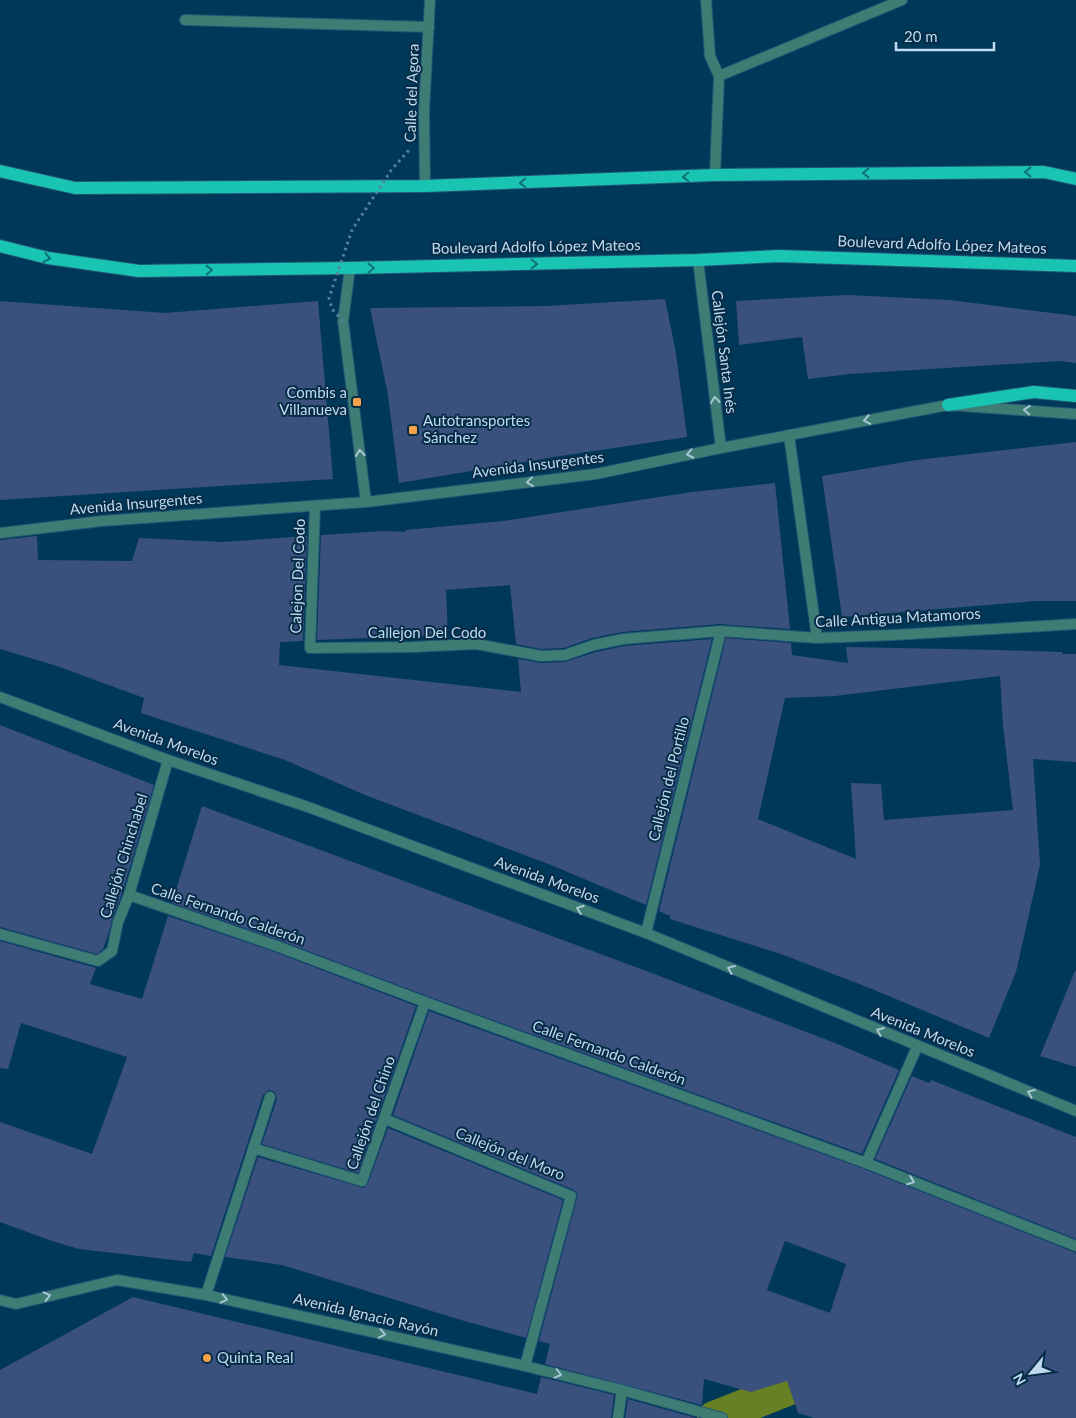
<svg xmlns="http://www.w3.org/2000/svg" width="1076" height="1418" font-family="Lato,sans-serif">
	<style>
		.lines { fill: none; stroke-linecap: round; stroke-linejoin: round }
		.canal { stroke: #678023; stroke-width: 34 }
		.building { fill: #3a517e; fill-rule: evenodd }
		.lane-casing { stroke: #235575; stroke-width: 12 }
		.street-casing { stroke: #235575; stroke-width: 12 }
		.primary-casing { stroke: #235575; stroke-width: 14 }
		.lane { stroke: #3d7d74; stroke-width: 10 }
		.street { stroke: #3d7d74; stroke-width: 10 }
		.primary { stroke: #1ac4b2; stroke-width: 12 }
		.path-bridge { stroke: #57819d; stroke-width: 3; stroke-dasharray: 2.5 4; stroke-linecap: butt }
		.oneway { stroke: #0f7178 }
		.oneway2 { stroke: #a7c7d6 }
		.poi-dot { fill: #f7a149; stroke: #062d48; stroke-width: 2 }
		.labels { text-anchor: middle; stroke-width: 4; stroke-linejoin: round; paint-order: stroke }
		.street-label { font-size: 15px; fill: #c1daef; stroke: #062d48 }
		.poi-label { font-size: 15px; fill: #c1daef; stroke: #062d48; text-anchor: start }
	</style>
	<rect width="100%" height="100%" fill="#00385a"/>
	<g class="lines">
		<!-- canal -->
		<path class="canal" d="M714 1418 833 1371"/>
	</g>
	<!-- building -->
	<g class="building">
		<path d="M847 295 950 300 1076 316V363L1059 361 849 374 808 379 802 337 739 345 736 301Z"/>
		<path d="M665 299 676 353 687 437 554 457 399 483 388 395 370 308 546 306Z"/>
		<path d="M0 301 165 313 318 301 333 479 0 500Z"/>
		<path d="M1076 442V601H1036L842 617 822 476 917 460Z"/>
		<path d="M775 483 790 629 720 624 622 632 592 638 564 648 541 649 516 644 510 585 446 590 448 635 317 640 321 535 384 531 405 532V530L503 521 692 492Z"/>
		<path d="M37 536 38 560 132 561 139 538 223 542 307 536 303 641 280 642 279 665 521 692 518 659 541 663 565 662 596 652 624 646 712 639 646 905 551 865 365 795 285 760 141 713 144 698 57 666 0 649V540Z"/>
		<path d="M726 638 791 643 792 655 848 663 846 647 998 650 1062 652 1063 654H1076V762L1033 759 1040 865 1016 972 989 1038 872 989 781 954 670 919V916L659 911ZM1000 676 1003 726 1013 810 884 820 881 784 851 783 856 859 758 819 785 698 835 696Z"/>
		<path d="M0 725 154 785 122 893 112 920 108 935 103 949 97 954 0 927Z"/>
		<path d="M202 806 649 972 835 1043 899 1070 862 1154 427 996 276 939 172 903Z"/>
		<path d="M168 916 272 951 416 1006 358 1173 262 1144 277 1099 275 1092 269 1090 263 1095 211 1256 194 1253 191 1262 79 1249 52 1241 0 1222V1122L92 1154 127 1057 21 1023 8 1069 0 1068V941L96 968 90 984 142 999Z"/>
		<path d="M1075 971H1076V1067L1040 1056Z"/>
		<path d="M429 1011 864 1169 1076 1253V1418H814L798 1413 787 1381 751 1392 704 1379 702 1405 545 1364 550 1344 539 1341 578 1194 574 1190 393 1115ZM785 1241 846 1264 830 1313 767 1290Z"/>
		<path d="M912 1076 929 1083 931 1080 1076 1137V1239L875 1159Z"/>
		<path d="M388 1128 563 1200 526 1338 461 1320 282 1265 225 1257 258 1157 364 1188 368 1183Z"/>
		<path d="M133 1297 537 1394 541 1377 614 1395 611 1418H0V1370Z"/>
		<path d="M628 1399 696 1418H625Z"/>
	</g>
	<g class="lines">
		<defs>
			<g id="lane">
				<path d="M185 20 429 27"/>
				<path d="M315 506 310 648 413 647 476 644 541 656 565 655 594 645 623 639 721 631"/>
				<path d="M253 1148 362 1181"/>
				<path d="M206 1295 270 1097"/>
			</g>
			<g id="street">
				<path d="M706 0 710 56 719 76"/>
				<path d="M715 175 719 76 902 0"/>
				<path d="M425 186 424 111 430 0"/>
				<path d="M698 260 721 448"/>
				<path d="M350 268 343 321 366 502"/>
				<path d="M789 435 817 638"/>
				<path d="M0 533 102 521 366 502 596 474 721 448 948 405 1076 414"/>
				<path d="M0 697 168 760 308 807 646 933 1076 1111"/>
				<path d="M129 895 274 945 425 1002 866 1163 1076 1246"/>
				<path d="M646 933 721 631 817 638 894 635 1076 624"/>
				<path d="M0 934 98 961 112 951 118 922 129 895 168 760"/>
				<path d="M385 1119 571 1196 525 1366"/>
				<path d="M866 1163 917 1047"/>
				<path d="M362 1181 425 1002"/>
				<path d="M0 1300 16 1304 117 1280 206 1295 525 1366 622 1390 722 1418"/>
				<path d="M618 1418 622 1390"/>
			</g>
			<g id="primary">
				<path d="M0 171 75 188 425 186 715 175 1044 172 1076 179"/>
				<path d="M0 246 48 258 139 271 350 268 698 260 779 256 1076 266"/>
				<path d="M948 405 1034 392 1076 396"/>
			</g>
		</defs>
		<!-- lane casing -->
		<use href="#lane" class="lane-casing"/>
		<!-- street casing -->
		<use href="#street" class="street-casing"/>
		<!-- primary casing -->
		<use href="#primary" class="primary-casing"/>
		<!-- lane -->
		<use href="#lane" class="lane"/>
		<!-- street -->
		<use href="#street" class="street"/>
		<!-- primary -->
		<use href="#primary" class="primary"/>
		<!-- path-bridge -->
		<path class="path-bridge" d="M343 321 332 309 329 298 352 230 392 169 410 149"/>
	</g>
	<!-- one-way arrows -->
	<defs><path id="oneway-chevron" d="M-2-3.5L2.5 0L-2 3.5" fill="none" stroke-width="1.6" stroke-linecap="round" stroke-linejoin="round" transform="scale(1.25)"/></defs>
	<g class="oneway">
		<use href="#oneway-chevron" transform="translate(1028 172) rotate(180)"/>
		<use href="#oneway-chevron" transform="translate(866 173) rotate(180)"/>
		<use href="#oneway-chevron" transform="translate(686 177) rotate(178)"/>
		<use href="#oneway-chevron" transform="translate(523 183) rotate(178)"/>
		<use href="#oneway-chevron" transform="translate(47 258) rotate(12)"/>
		<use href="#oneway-chevron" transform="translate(534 264) rotate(-1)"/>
		<use href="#oneway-chevron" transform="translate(371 268) rotate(-1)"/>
		<use href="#oneway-chevron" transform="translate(209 270) rotate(-1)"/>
	</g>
	<g class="oneway2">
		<use href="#oneway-chevron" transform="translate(715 400) rotate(-97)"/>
		<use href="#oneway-chevron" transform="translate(1027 410) rotate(-176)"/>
		<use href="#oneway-chevron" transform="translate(867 420) rotate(169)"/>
		<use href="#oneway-chevron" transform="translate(360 453) rotate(-97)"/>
		<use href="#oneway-chevron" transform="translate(690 454) rotate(168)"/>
		<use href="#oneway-chevron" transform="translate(530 482) rotate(173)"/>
		<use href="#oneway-chevron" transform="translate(580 909) rotate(-160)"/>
		<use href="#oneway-chevron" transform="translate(731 969) rotate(-157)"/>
		<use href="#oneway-chevron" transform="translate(880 1031) rotate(-157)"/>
		<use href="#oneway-chevron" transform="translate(1031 1093) rotate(-158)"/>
		<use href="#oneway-chevron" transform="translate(911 1181) rotate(21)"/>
		<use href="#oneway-chevron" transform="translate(47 1296) rotate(-14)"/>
		<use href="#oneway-chevron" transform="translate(224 1299) rotate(13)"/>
		<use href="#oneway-chevron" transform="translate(382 1334) rotate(13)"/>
		<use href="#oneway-chevron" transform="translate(558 1374) rotate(14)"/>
	</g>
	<!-- markers -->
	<g class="poi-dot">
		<rect x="352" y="397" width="10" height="10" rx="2.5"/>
		<rect x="408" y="425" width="10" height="10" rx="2.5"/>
		<circle cx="207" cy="1358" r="5"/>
	</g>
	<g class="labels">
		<!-- street labels -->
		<g class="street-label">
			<text transform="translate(412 93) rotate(-88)" y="5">Calle del Agora</text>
			<text transform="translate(942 245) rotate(2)" y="5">Boulevard Adolfo López Mateos</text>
			<text transform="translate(536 247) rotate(-1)" y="5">Boulevard Adolfo López Mateos</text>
			<text transform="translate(724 352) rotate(83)" y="5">Callejón Santa Inés</text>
			<text transform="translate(538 465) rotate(-7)" y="5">Avenida Insurgentes</text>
			<text transform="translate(136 504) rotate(-5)" y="5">Avenida Insurgentes</text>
			<text transform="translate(298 576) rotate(-88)" y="5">Calejon Del Codo</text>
			<text transform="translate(898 618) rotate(-3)" y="5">Calle Antigua Matamoros</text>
			<text x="427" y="638">Callejon Del Codo</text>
			<text transform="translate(166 742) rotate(20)" y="5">Avenida Morelos</text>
			<text transform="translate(669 779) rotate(-76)" y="5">Callejón del Portillo</text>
			<text transform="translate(124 856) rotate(-73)" y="5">Callejón Chinchabel</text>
			<text transform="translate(547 880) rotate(20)" y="5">Avenida Morelos</text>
			<text transform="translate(228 914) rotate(19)" y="5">Calle Fernando Calderón</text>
			<text transform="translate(923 1032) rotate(22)" y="5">Avenida Morelos</text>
			<text transform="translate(609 1053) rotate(20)" y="5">Calle Fernando Calderón</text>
			<text transform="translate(371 1113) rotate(-71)" y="5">Callejón del Chino</text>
			<text transform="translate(510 1154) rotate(22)" y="5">Callejón del Moro</text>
			<text transform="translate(366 1315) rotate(13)" y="5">Avenida Ignacio Rayón</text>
		</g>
		<!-- poi labels -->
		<g class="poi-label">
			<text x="347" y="398" text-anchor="end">Combis a<tspan x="347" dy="17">Villanueva</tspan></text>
			<text x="423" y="426">Autotransportes<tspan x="423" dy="17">Sánchez</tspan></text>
			<text x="217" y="1363">Quinta Real</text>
		</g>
	</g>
	<!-- north arrow -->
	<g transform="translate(1031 1373) rotate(241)" stroke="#062d48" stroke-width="4" paint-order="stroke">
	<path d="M0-4L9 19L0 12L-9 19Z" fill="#c1daef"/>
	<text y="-8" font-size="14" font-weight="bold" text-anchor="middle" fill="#c1daef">N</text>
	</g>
	<!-- scale -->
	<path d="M896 42v8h98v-8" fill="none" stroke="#c1daef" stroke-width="2.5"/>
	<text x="904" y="42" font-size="15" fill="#c1daef" stroke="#062d48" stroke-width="4" paint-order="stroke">20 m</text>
</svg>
